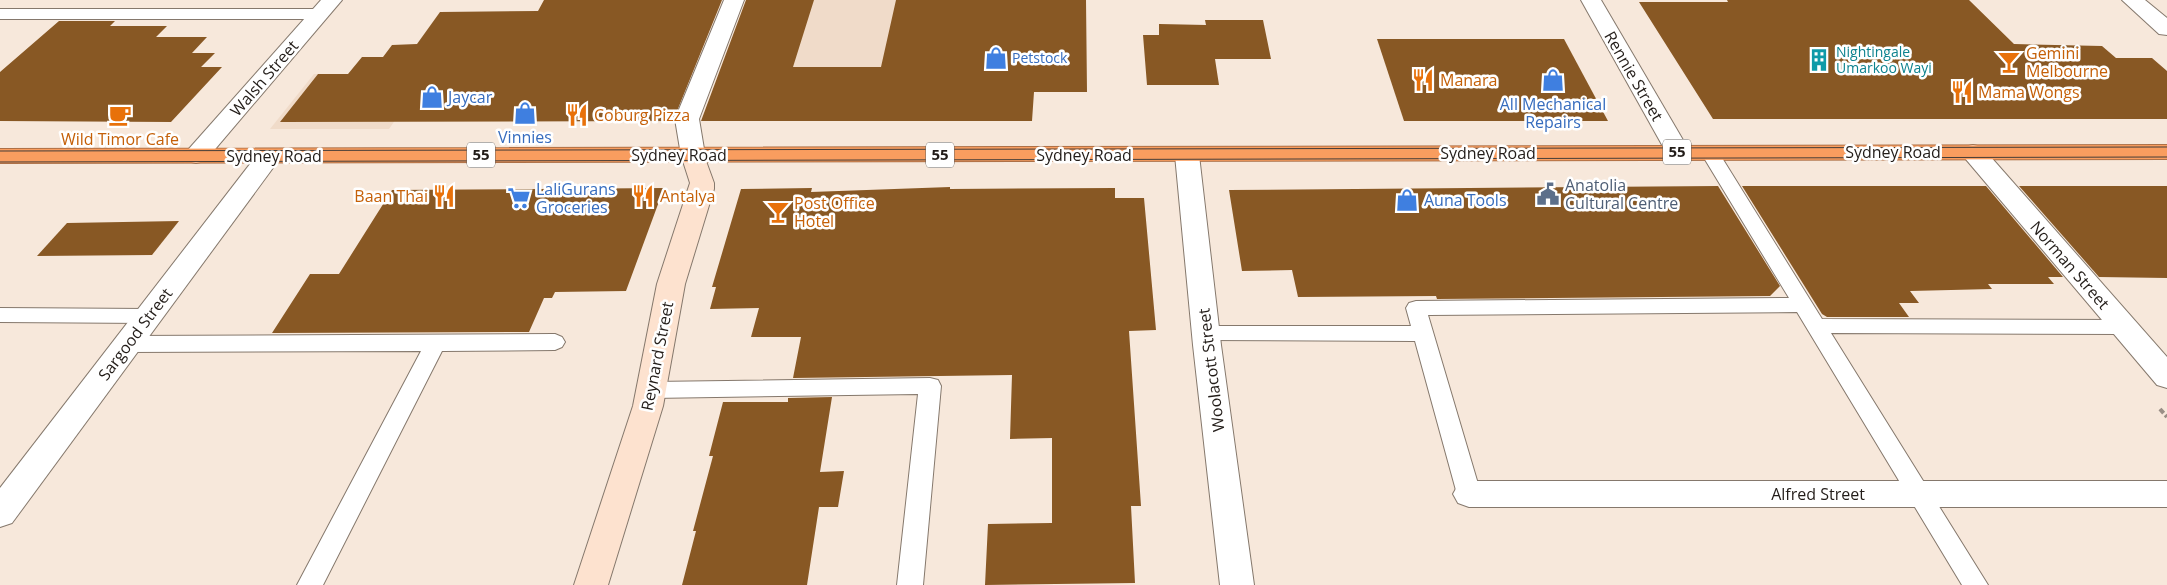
<svg xmlns="http://www.w3.org/2000/svg" width="2167" height="585" font-family="'Open Sans',sans-serif">
	<style>
		.built { fill: #f0dbc9 }
		.building { fill: #885824 }
		.lines { fill: none; stroke-linecap: round; stroke-linejoin: round }
		.lane-casing { stroke: #85786c; stroke-width: 2 }
		.street-casing { stroke: #85786c; stroke-width: 2 }
		.secondary-casing { stroke: #85786c; stroke-width: 2 }
		.highway-casing { stroke: #ae7046; stroke-width: 2 }
		.path { stroke: #9a8f86; stroke-width: 4; stroke-dasharray: 5.5 2.5; stroke-linecap: butt }
		.lane { fill: #fff; fill-rule: evenodd }
		.street { fill: #fff; fill-rule: evenodd }
		.secondary { fill: #fde2cf; fill-rule: evenodd }
		.highway { fill: #f99d5f; fill-rule: evenodd }
		.tram { stroke: #453d38; stroke-width: 1 }
		.labels { text-anchor: middle; stroke-width: 5; stroke-linejoin: round; paint-order: stroke }
		.far-culture-label { font-size: 14px; fill: #0d838f; stroke: #fff; text-anchor: start }
		.far-shop-label { font-size: 14px; fill: #366cbe; stroke: #fff; text-anchor: start }
		.shield { fill: #fff; stroke: #64605d; stroke-width: 1 }
		.shield-label { font-size: 15px; font-weight: bold; fill: #221c18 }
		.food-label { font-size: 16px; fill: #c56008; stroke: #fff; text-anchor: start }
		.street-label { font-size: 16px; fill: #221c18; stroke: #fff }
		.shop-label { font-size: 16px; fill: #366cbe; stroke: #fff; text-anchor: start }
		.service-label { font-size: 16px; fill: #4e5e75; stroke: #fff; text-anchor: start }
	</style>
	<rect width="100%" height="100%" fill="#f7e8db"/>
	<!-- built -->
	<g class="built">
		<path d="M755 0H945L926 121H710Z"/>
		<path d="M314 74H427L389 129H270Z"/>
	</g>
	<!-- building -->
	<g class="building">
		<path d="M544 0H722L673 121 280 122 318 74H348L362 57H383L392 45 417 44 440 12 538 11Z"/>
		<path d="M746 0H814L793 67H881L896 0H1086L1087 92H1034L1032 121H701Z"/>
		<path d="M1727 0H1969L2014 44 2102 46 2116 58H2152L2167 71V119H1713L1639 2H1728Z"/>
		<path d="M1205 20H1263L1271 59H1215L1219 85H1147L1143 35H1159V24L1206 25Z"/>
		<path d="M59 21H115L110 26H167L156 37H207L192 53H215L201 67H222L171 122 0 121V72Z"/>
		<path d="M1377 39H1564L1608 121H1404Z"/>
		<path d="M1718 186 1780 286 1770 296 1437 299 1436 296 1298 297 1292 270 1242 271 1229 190Z"/>
		<path d="M1742 186H1986L2063 277H2048L2054 284H1988L1992 289 1910 291 1919 303H1899L1909 317H1827L1822 314Z"/>
		<path d="M2019 186H2167V278L2099 277Z"/>
		<path d="M950 187V189L1115 188V198H1144L1156 330 1129 331 1141 506H1131L1135 583 985 585 988 524 1052 523V438L1010 439 1012 375 793 378 801 337H751L759 308 710 309 716 287H712L741 189 812 188 811 192Z"/>
		<path d="M664 188 626 291 555 292 552 298H544L529 332 272 333 310 274H339L392 190Z"/>
		<path d="M179 221 152 255 37 256 67 223Z"/>
		<path d="M832 397 820 472 844 471 838 507H819L807 585H682L696 531H693L713 456H709L723 402H788V398Z"/>
	</g>
	<g class="lines">
		<defs>
			<g id="lane">
				<path d="M0 9H320L325 11 328 14 325 17 320 19H0Z"/>
				<path d="M1710 148 1716 149 1719 153 1822 319 2124 320 2131 322 2134 327 2131 332 2124 334 1831 333 1988 585H1962L1797 312 1428 315 1481 494 1477 501 1469 504 1461 501 1457 494 1415 341 1206 340 1199 338 1196 333 1199 328 1206 326H1411L1406 308 1409 303 1416 301 1789 298 1701 153 1704 149Z"/>
				<path d="M0 308 148 309 155 311 158 316 155 321 148 323 0 322Z"/>
				<path d="M555 334 562 337 565 342 562 347 555 350 442 351 323 585H297L421 351 127 352 120 349 117 344 120 339 127 336Z"/>
				<path d="M930 378 938 380 941 386 923 585H897L918 394 652 398 644 396 641 390 644 384 652 382Z"/>
			</g>
			<g id="street">
				<path d="M321 0H342L205 161 196 163 187 161 184 156 187 151Z"/>
				<path d="M724 0H744L699 119 705 155 702 160 693 162 684 160 681 155 675 119Z"/>
				<path d="M1581 0H1601L1690 152 1687 157 1678 159 1669 157 1666 152Z"/>
				<path d="M2122 0H2145L2167 18V35L2159 34Z"/>
				<path d="M1973 145 1982 147 2167 357V388L2157 385 1964 157 1961 152 1964 147Z"/>
				<path d="M1187 148 1196 150 1199 155 1221 345 1254 585H1220L1193 345 1175 155 1178 150Z"/>
				<path d="M269 149 278 151 281 156 278 161 12 523 0 527V488L260 151Z"/>
				<path d="M1469 481H2167V507H1469L1458 503 1453 494 1458 485Z"/>
			</g>
			<path id="secondary" d="M693 148 702 150 714 183V189L685 284 663 406 608 585H574L633 406 657 284 688 189 690 183 681 155 684 150Z"/>
			<path id="highway" d="M2167 145V159L0 163V149Z"/>
		</defs>
		<!-- lane casing -->
		<use href="#lane" class="lane-casing"/>
		<!-- street casing -->
		<use href="#street" class="street-casing"/>
		<!-- secondary casing -->
		<use href="#secondary" class="secondary-casing"/>
		<!-- highway casing -->
		<use href="#highway" class="highway-casing"/>
		<!-- path -->
		<path class="path" d="M2160 409 2167 417"/>
		<!-- lane -->
		<use href="#lane" class="lane"/>
		<!-- street -->
		<use href="#street" class="street"/>
		<!-- secondary -->
		<use href="#secondary" class="secondary"/>
		<!-- highway -->
		<use href="#highway" class="highway"/>
		<!-- tram -->
		<g class="tram">
			<path d="M0 151 2167 147"/>
			<path d="M0 162 2167 157"/>
		</g>
	</g>
	<!-- icons -->
	<defs>
		<symbol id="shop-bare" viewBox="-9 -9 18 18"><path d="M-5-2.5h2.3a2.7 3.5 0 0 1 5.4 0H5L5.5 6h-11ZM-1.5-2.5h3a1.5 2.3 0 0 0-3 0Z" fill="#3f7fe0" stroke="#fff" stroke-width="2.5" paint-order="stroke"/></symbol>
		<symbol id="building-bare" viewBox="-9 -9 18 18"><path d="M-4-6H4V6H1V3H-1V6H-4ZM-2.5-4.3h1.7v1.8h-1.7ZM.8-4.3h1.7v1.8H.8ZM-2.5-1h1.7V.8h-1.7ZM.8-1h1.7V.8H.8Z" fill="#0f9aa8" stroke="#fff" stroke-width="2.5" paint-order="stroke"/></symbol>
		<symbol id="bar-bare" viewBox="-9 -9 18 18"><path d="M-6-5H6L.8 .8V4.5H3.5V6h-7V4.5H-.8V.8Z" fill="#e8710a" stroke="#fff" stroke-width="2.5" paint-order="stroke"/></symbol>
		<symbol id="restaurant-bare" viewBox="-9 -9 18 18"><path d="M-5-6h1v4h1v-4h1v4h1v-4h1v5L-1.5 .5V6h-2V.5L-5-1ZM5-6V6H3V1.5H1.5Q1.5-4 5-6Z" fill="#e8710a" stroke="#fff" stroke-width="2.5" paint-order="stroke"/></symbol>
		<symbol id="cafe-bare" viewBox="-9 -9 18 18"><path d="M-5.5-4.5H6V0H3Q3 3.5 0 3.5H-2.5Q-5.5 3.5-5.5 0ZM3-3.2v2h1.7v-2ZM-6 4.5H4V6H-6Z" fill="#e8710a" stroke="#fff" stroke-width="2.5" paint-order="stroke"/></symbol>
		<symbol id="civic-bare" viewBox="-9 -9 18 18"><path d="M-.6-6.5H3V-4.5H.6V-3L4-1V1h2V6H-6V1h2V-1L-.6-3ZM-1.2 2.5V6h2.4V2.5Z" fill="#5c6f8a" stroke="#fff" stroke-width="2.5" paint-order="stroke"/></symbol>
		<symbol id="supermarket-bare" viewBox="-9 -9 18 18"><path d="M-6-5.5h2.5l.6 2H6L4.5 2H-2.5L-4.4-4H-6ZM-1.5 3.2a1.3 1.3 0 1 0 .1 0ZM3 3.2a1.3 1.3 0 1 0 .1 0Z" fill="#3f7fe0" stroke="#fff" stroke-width="2.5" paint-order="stroke"/></symbol>
	</defs>
	<g fill-rule="evenodd">
		<use href="#shop-bare" x="980" y="42" width="32" height="32"/>
		<use href="#building-bare" x="1803" y="44" width="32" height="32"/>
		<use href="#bar-bare" x="1993" y="46" width="32" height="32"/>
		<use href="#restaurant-bare" x="1407" y="64" width="32" height="32"/>
		<use href="#shop-bare" x="1537" y="64" width="32" height="32"/>
		<use href="#restaurant-bare" x="1946" y="76" width="32" height="32"/>
		<use href="#shop-bare" x="416" y="81" width="32" height="32"/>
		<use href="#shop-bare" x="509" y="97" width="32" height="32"/>
		<use href="#cafe-bare" x="104" y="99" width="32" height="32"/>
		<use href="#restaurant-bare" x="561" y="99" width="32" height="32"/>
		<use href="#civic-bare" x="1532" y="178" width="32" height="32"/>
		<use href="#restaurant-bare" x="428" y="180" width="32" height="32"/>
		<use href="#restaurant-bare" x="627" y="180" width="32" height="32"/>
		<use href="#supermarket-bare" x="503" y="182" width="32" height="32"/>
		<use href="#shop-bare" x="1391" y="184" width="32" height="32"/>
		<use href="#bar-bare" x="762" y="196" width="32" height="32"/>
	</g>
	<g class="labels">
		<!-- far-culture labels -->
		<g class="far-culture-label">
			<text x="1836" y="57">Nightingale<tspan x="1836" dy="16">Umarkoo Wayi</tspan></text>
		</g>
		<!-- far-shop labels -->
		<g class="far-shop-label">
			<text x="1012" y="63">Petstock</text>
		</g>
		<!-- shield labels -->
		<g class="shield">
			<rect x="1663" y="139.5" width="28" height="25" rx="4"/>
			<rect x="467" y="142.5" width="28" height="25" rx="4"/>
			<rect x="926" y="142.5" width="28" height="25" rx="4"/>
		</g>
		<g class="shield-label">
			<text x="1677" y="157">55</text>
			<text x="481" y="160">55</text>
			<text x="940" y="160">55</text>
		</g>
		<!-- food labels -->
		<g class="food-label">
			<text x="2026" y="59">Gemini<tspan x="2026" dy="18">Melbourne</tspan></text>
			<text x="1440" y="86">Manara</text>
			<text x="1978" y="98">Mama Wongs</text>
			<text x="594" y="121">Coburg Pizza</text>
			<text x="120" y="145" text-anchor="middle">Wild Timor Cafe</text>
			<text x="428" y="202" text-anchor="end">Baan Thai</text>
			<text x="660" y="202">Antalya</text>
			<text x="794" y="209">Post Office<tspan x="794" dy="18">Hotel</tspan></text>
		</g>
		<!-- street labels -->
		<g class="street-label">
			<text transform="translate(1634 76) rotate(60)" y="6">Rennie Street</text>
			<text transform="translate(264 78) rotate(-49)" y="6">Walsh Street</text>
			<text x="1893" y="158">Sydney Road</text>
			<text x="1488" y="159">Sydney Road</text>
			<text x="679" y="161">Sydney Road</text>
			<text x="1084" y="161">Sydney Road</text>
			<text x="274" y="162">Sydney Road</text>
			<text transform="translate(2070 265) rotate(49)" y="6">Norman Street</text>
			<text transform="translate(135 334) rotate(-53)" y="6">Sargood Street</text>
			<text transform="translate(657 356) rotate(-79)" y="6">Reynard Street</text>
			<text transform="translate(1211 370) rotate(-97)" y="6">Woolacott Street</text>
			<text x="1818" y="500">Alfred Street</text>
		</g>
		<!-- shop labels -->
		<g class="shop-label">
			<text x="448" y="103">Jaycar</text>
			<text x="1553" y="110" text-anchor="middle">All Mechanical<tspan x="1553" dy="18">Repairs</tspan></text>
			<text x="525" y="143" text-anchor="middle">Vinnies</text>
			<text x="536" y="195">LaliGurans<tspan x="536" dy="18">Groceries</tspan></text>
			<text x="1424" y="206">Auna Tools</text>
		</g>
		<!-- service labels -->
		<g class="service-label">
			<text x="1565" y="191">Anatolia<tspan x="1565" dy="18">Cultural Centre</tspan></text>
		</g>
	</g>
</svg>
